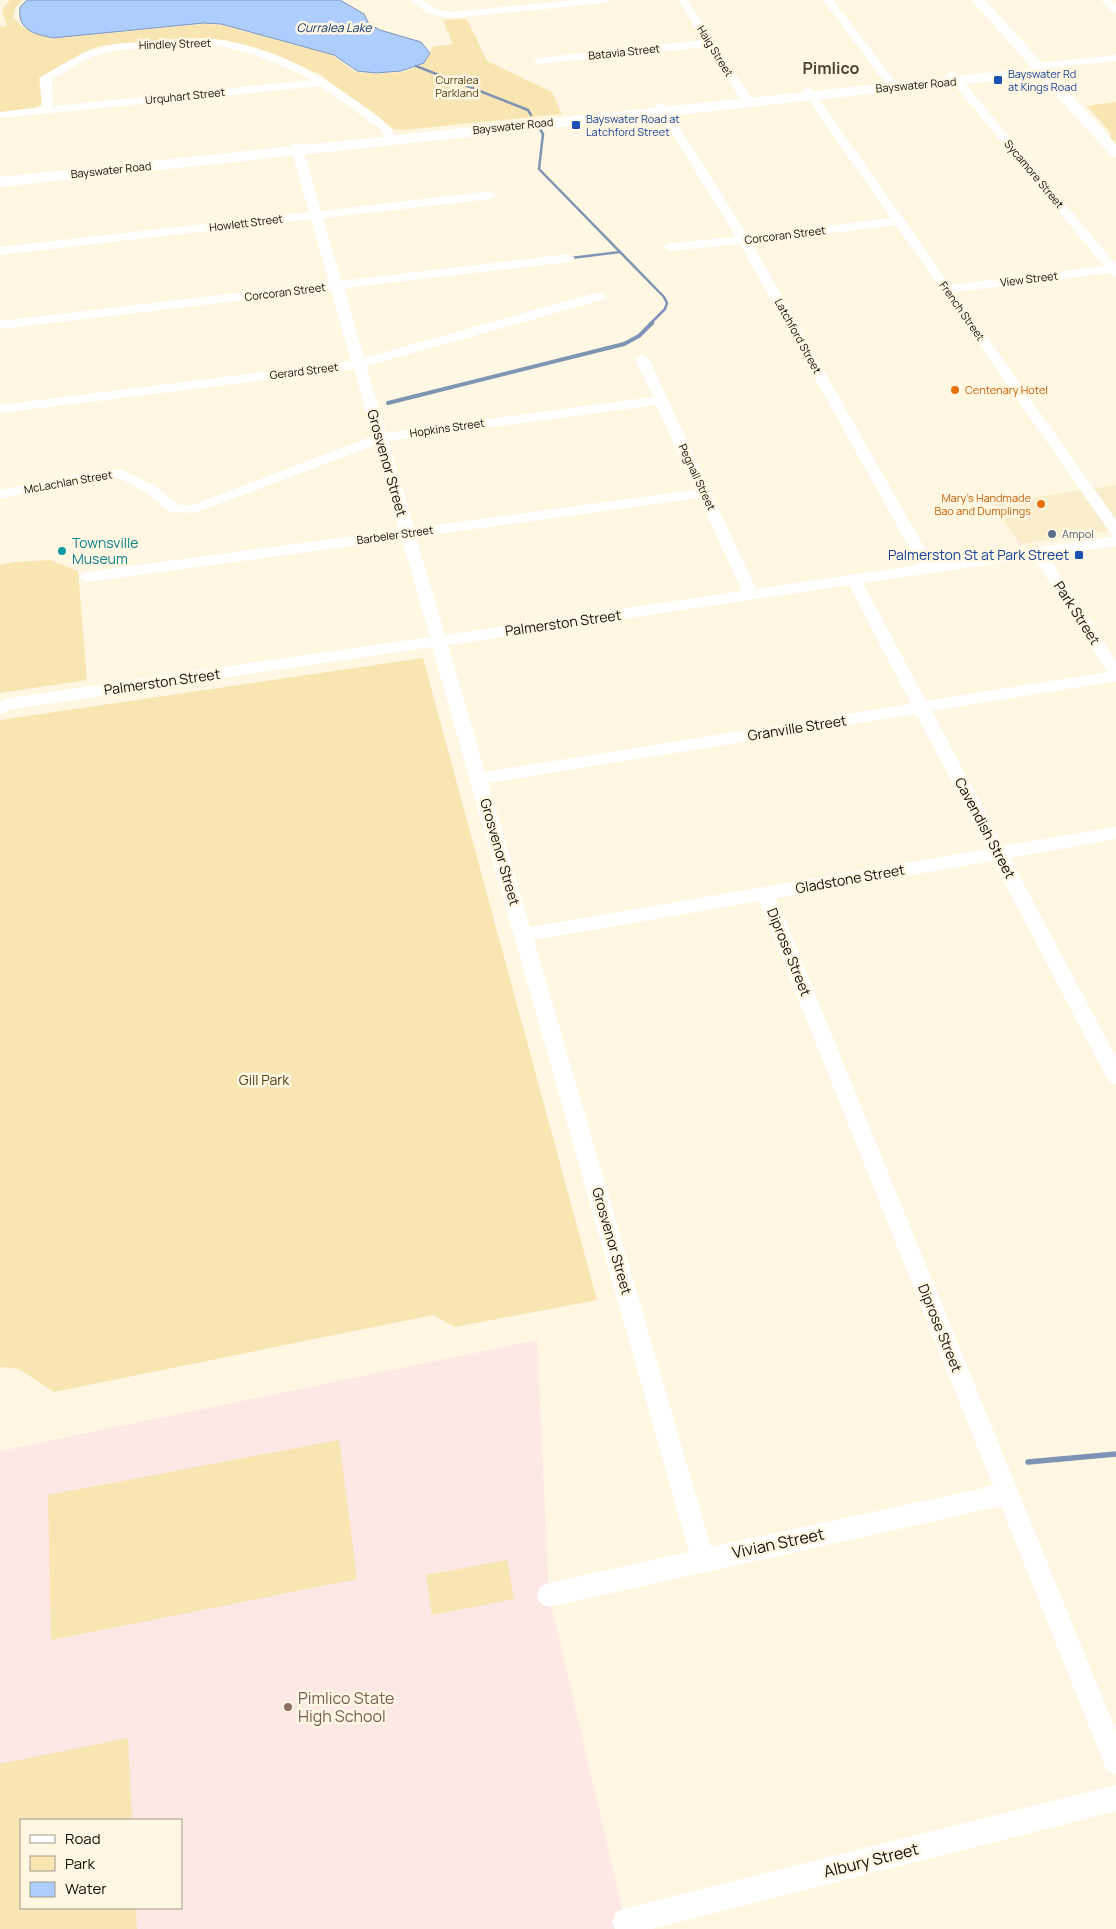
<svg xmlns="http://www.w3.org/2000/svg" width="1116" height="1929" font-family="Manrope,sans-serif">
	<style>
		.built { fill: #f9edcb }
		.education { fill: #fde8e5; fill-rule: evenodd }
		.green { fill: #f8e5b2 }
		.water { fill: #adcdff; stroke: #7e94b4 }
		.lines { fill: none; stroke-linecap: round; stroke-linejoin: round }
		.stream-far2 { stroke: #7e94b4; stroke-width: 2.5 }
		.stream-far1 { stroke: #7e94b4; stroke-width: 4 }
		.stream { stroke: #7e94b4; stroke-width: 5.5 }
		.minor { fill: #fff; fill-rule: evenodd }
		.major { fill: #fff; fill-rule: evenodd }
		.transit-dot { fill: #1a4fb4; stroke: #fff7e2; stroke-width: 2 }
		.food-dot { fill: #e8710a; stroke: #fff7e2; stroke-width: 2 }
		.service-dot { fill: #5c6f8a; stroke: #fff7e2; stroke-width: 2 }
		.culture-dot { fill: #0f9aa8; stroke: #fff7e2; stroke-width: 2 }
		.education-dot { fill: #8d6e63; stroke: #fff7e2; stroke-width: 2 }
		.labels { text-anchor: middle; stroke-width: 5; stroke-linejoin: round; paint-order: stroke }
		.far-street-label { font-size: 11px; fill: #110e06; stroke: #fff7e2 }
		.far-transit-label { font-size: 11px; fill: #164399; stroke: #fff7e2; text-anchor: start }
		.far-park-label { font-size: 11px; fill: #504114; stroke: #fff7e2 }
		.far-food-label { font-size: 11px; fill: #c56008; stroke: #fff7e2; text-anchor: start }
		.far-service-label { font-size: 11px; fill: #4e5e75; stroke: #fff7e2; text-anchor: start }
		.far-water-label { font-size: 12px; font-style: italic; fill: #133771; stroke: #fff7e2 }
		.street-label { font-size: 14px; fill: #110e06; stroke: #fff7e2 }
		.culture-label { font-size: 14px; fill: #0d838f; stroke: #fff7e2; text-anchor: start }
		.transit-label { font-size: 14px; fill: #164399; stroke: #fff7e2; text-anchor: end }
		.park-label { font-size: 14px; fill: #504114; stroke: #fff7e2 }
		.far-district-label { font-size: 16px; font-weight: bold; fill: #4b432e; stroke: #fff7e2 }
		.near-street-label { font-size: 16px; fill: #110e06; stroke: #fff7e2 }
		.near-education-label { font-size: 16px; fill: #785e54; stroke: #fff7e2; text-anchor: start }
	</style>
	<rect width="100%" height="100%" fill="#fff7e2"/>
	<!-- built -->
	<path class="built" d="M1116 485V530L1020 544 992 504Z"/>
	<!-- education -->
	<path class="education" d="M537 1340 549 1595 627 1929H0V1451ZM21 1820H181V1908H21Z"/>
	<!-- green -->
	<g class="green">
		<path d="M10 0H23L16 7 13 17C24 31 36 35 52 39L203 24 220 25 332 55 355 72 377 74 403 72 426 63 432 47 453 44 443 20 467 19 487 61 552 92 562 114 403 130 393 129 321 75 275 54 225 40 183 38 105 45 91 49 39 78 42 104 35 108 0 113V27L7 26 2 10Z"/>
		<path d="M1116 102V147L1111 142 1110 132 1087 106Z"/>
		<path d="M51 560 78 571 87 680 0 693V565L15 562Z"/>
		<path d="M423 658 597 1300 455 1327 433 1315 54 1392 19 1369 0 1367V720Z"/>
		<path d="M339 1440 357 1579 51 1640 48 1495Z"/>
		<path d="M507 1560 514 1599 432 1615 426 1575Z"/>
		<path d="M128 1738 132 1820H21V1908H136L137 1929H0V1764Z"/>
	</g>
	<!-- water -->
	<path class="water" d="M27 0H340L364 14 369 24 380 30 421 42 430 53 424 63 401 71 376 73 357 71 334 55 221 24 204 23 53 38C34 34 17 30 20 7Z"/>
	<g class="lines">
		<!-- stream-far2 -->
		<g class="stream-far2">
			<path d="M416 66 528 110 531 115"/>
			<path d="M540 129 543 134 539 169 664 297 667 303 665 309 650 324"/>
			<path d="M571 258 620 252"/>
		</g>
		<!-- stream-far1 -->
		<path class="stream-far1" d="M388 403 624 344 639 336 652 323"/>
		<!-- stream -->
		<path class="stream" d="M1028 1462 1116 1454"/>
		<!-- minor -->
		<g class="minor">
			<path d="M411 0H423L435 9 451 12 573 0H610L605 3 451 18 428 14Z"/>
			<path d="M678 0H688L753 101 751 103H743L707 47 538 64 533 61 538 58 703 40Z"/>
			<path d="M823 0H833L894 80 896 82 894 84H886Z"/>
			<path d="M1101 0H1112L1116 4V13L1112 12Z"/>
			<path d="M204 38C263 43 308 67 355 100 373 113 386 119 397 139L395 141H387L379 128 320 86 0 118V112L42 107 40 78 42 76 83 53 116 44ZM204 44C243 48 277 62 312 80L53 106 52 79 91 57 117 50Z"/>
			<path d="M1116 55V61L1039 69 1034 66 1039 63Z"/>
			<path d="M952 72 956 73 1116 265V277L1109 273 955 292 1116 520V536L1111 534 896 225 752 243 933 563 1116 536V546L1048 556 1116 661V681L932 711 1003 846 1116 827V839L1010 858 1116 1057V1084L1109 1082 993 861 776 898 1116 1731V1775L1107 1771 1001 1506 549 1607 540 1603 537 1595 540 1587 549 1583 689 1552 432 647 13 709 0 714V702L10 698 430 637 402 539 87 582 82 580 79 577 82 574 87 572 399 530 375 445 195 513 170 512 145 492 119 478 80 482 0 498V490L80 474 121 469 155 486 179 505H193L373 436 354 369 0 413V405L351 361 331 290 0 329V321L329 282 311 219 0 255V247L309 212 290 145 296 142 302 145 321 211 491 191 497 195 491 199 323 218 341 281 569 254 575 258 569 262 344 288 364 358 595 293H605L606 296 605 299 366 366 386 433 653 397 635 359 642 355 649 359 756 589 919 565 740 244 670 251 664 247 670 243 736 237 655 106 661 103 665 104 748 236 891 218 802 91 808 88 812 89 950 285 1104 266 948 77 947 75 948 73ZM656 405 695 490 414 528 388 441ZM699 498 742 591 445 635 416 537ZM1034 558 1107 672 926 701 863 583ZM849 585 911 704 485 772 448 645ZM916 714 987 849 530 927 488 783ZM759 901 993 1486 711 1547 534 940Z"/>
			<path d="M1116 1785V1811L652 1929H615L612 1922 616 1912 626 1908Z"/>
		</g>
		<!-- major -->
		<path class="major" d="M971 0H985L1116 144V157L1111 156 1039 76 0 187V177L1032 68Z"/>
	</g>
	<!-- markers -->
	<g class="transit-dot">
		<rect x="993" y="75" width="10" height="10" rx="2.5"/>
		<rect x="571" y="120" width="10" height="10" rx="2.5"/>
		<rect x="1074" y="550" width="10" height="10" rx="2.5"/>
	</g>
	<g class="food-dot">
		<circle cx="955" cy="390" r="5"/>
		<circle cx="1041" cy="504" r="5"/>
	</g>
	<circle class="service-dot" cx="1052" cy="534" r="5"/>
	<circle class="culture-dot" cx="62" cy="551" r="5"/>
	<circle class="education-dot" cx="288" cy="1707" r="5"/>
	<g class="labels">
		<!-- far-street labels -->
		<g class="far-street-label">
			<text transform="translate(175 44) rotate(-2)" y="4">Hindley Street</text>
			<text transform="translate(715 51) rotate(58)" y="4">Haig Street</text>
			<text transform="translate(624 52) rotate(-6)" y="4">Batavia Street</text>
			<text transform="translate(916 85) rotate(-5)" y="4">Bayswater Road</text>
			<text transform="translate(185 96) rotate(-6)" y="4">Urquhart Street</text>
			<text transform="translate(513 126) rotate(-6)" y="4">Bayswater Road</text>
			<text transform="translate(111 170) rotate(-6)" y="4">Bayswater Road</text>
			<text transform="translate(1034 174) rotate(50)" y="4">Sycamore Street</text>
			<text transform="translate(246 223) rotate(-7)" y="4">Howlett Street</text>
			<text transform="translate(785 235) rotate(-7)" y="4">Corcoran Street</text>
			<text transform="translate(1029 279) rotate(-7)" y="4">View Street</text>
			<text transform="translate(285 292) rotate(-7)" y="4">Corcoran Street</text>
			<text transform="translate(962 311) rotate(55)" y="4">French Street</text>
			<text transform="translate(798 336) rotate(61)" y="4">Latchford Street</text>
			<text transform="translate(304 371) rotate(-7)" y="4">Gerard Street</text>
			<text transform="translate(447 428) rotate(-8)" y="4">Hopkins Street</text>
			<text transform="translate(697 477) rotate(65)" y="4">Pegnall Street</text>
			<text transform="translate(68 482) rotate(-10)" y="4">McLachlan Street</text>
			<text transform="translate(395 535) rotate(-8)" y="4">Barbeler Street</text>
		</g>
		<!-- far-transit labels -->
		<g class="far-transit-label">
			<text x="1008" y="78">Bayswater Rd<tspan x="1008" dy="13">at Kings Road</tspan></text>
			<text x="586" y="123">Bayswater Road at<tspan x="586" dy="13">Latchford Street</tspan></text>
		</g>
		<!-- far-park labels -->
		<g class="far-park-label">
			<text x="457" y="84">Curralea<tspan x="457" dy="13">Parkland</tspan></text>
		</g>
		<!-- far-food labels -->
		<g class="far-food-label">
			<text x="965" y="394">Centenary Hotel</text>
			<text x="1031" y="502" text-anchor="end">Mary's Handmade<tspan x="1031" dy="13">Bao and Dumplings</tspan></text>
		</g>
		<!-- far-service labels -->
		<g class="far-service-label">
			<text x="1062" y="538">Ampol</text>
		</g>
		<!-- far-water labels -->
		<g class="far-water-label">
			<text x="334" y="32">Curralea Lake</text>
		</g>
		<!-- street labels -->
		<g class="street-label">
			<text transform="translate(387 463) rotate(74)" y="5">Grosvenor Street</text>
			<text transform="translate(1077 613) rotate(57)" y="5">Park Street</text>
			<text transform="translate(563 623) rotate(-8)" y="5">Palmerston Street</text>
			<text transform="translate(162 682) rotate(-8)" y="5">Palmerston Street</text>
			<text transform="translate(797 728) rotate(-9)" y="5">Granville Street</text>
			<text transform="translate(985 828) rotate(62)" y="5">Cavendish Street</text>
			<text transform="translate(500 852) rotate(74)" y="5">Grosvenor Street</text>
			<text transform="translate(850 879) rotate(-10)" y="5">Gladstone Street</text>
			<text transform="translate(789 952) rotate(68)" y="5">Diprose Street</text>
			<text transform="translate(612 1241) rotate(74)" y="5">Grosvenor Street</text>
			<text transform="translate(940 1328) rotate(68)" y="5">Diprose Street</text>
		</g>
		<!-- culture labels -->
		<g class="culture-label">
			<text x="72" y="548">Townsville<tspan x="72" dy="16">Museum</tspan></text>
		</g>
		<!-- transit labels -->
		<g class="transit-label">
			<text x="1069" y="560">Palmerston St at Park Street</text>
		</g>
		<!-- park labels -->
		<g class="park-label">
			<text x="264" y="1085">Gill Park</text>
		</g>
		<!-- far-district labels -->
		<g class="far-district-label">
			<text x="831" y="74">Pimlico</text>
		</g>
		<!-- near-street labels -->
		<g class="near-street-label">
			<text transform="translate(778 1543) rotate(-12)" y="6">Vivian Street</text>
			<text transform="translate(871 1860) rotate(-14)" y="6">Albury Street</text>
		</g>
		<!-- near-education labels -->
		<g class="near-education-label">
			<text x="298" y="1704">Pimlico State<tspan x="298" dy="18">High School</tspan></text>
		</g>
	</g>
	<!-- legend -->
	<rect x="20" y="1819" width="162" height="90" fill="#fff7e2" stroke="#a09a8a"/>
	<rect x="30" y="1835" width="25" height="8" fill="#ffffff" stroke="#a09a8a"/>
	<text x="65" y="1844" font-size="15" fill="#110e06">Road</text>
	<rect x="30" y="1856" width="25" height="15" fill="#f8e5b2" stroke="#a09a8a"/>
	<text x="65" y="1869" font-size="15" fill="#110e06">Park</text>
	<rect x="30" y="1882" width="25" height="15" fill="#adcdff" stroke="#a09a8a"/>
	<text x="65" y="1894" font-size="15" fill="#110e06">Water</text>
</svg>
